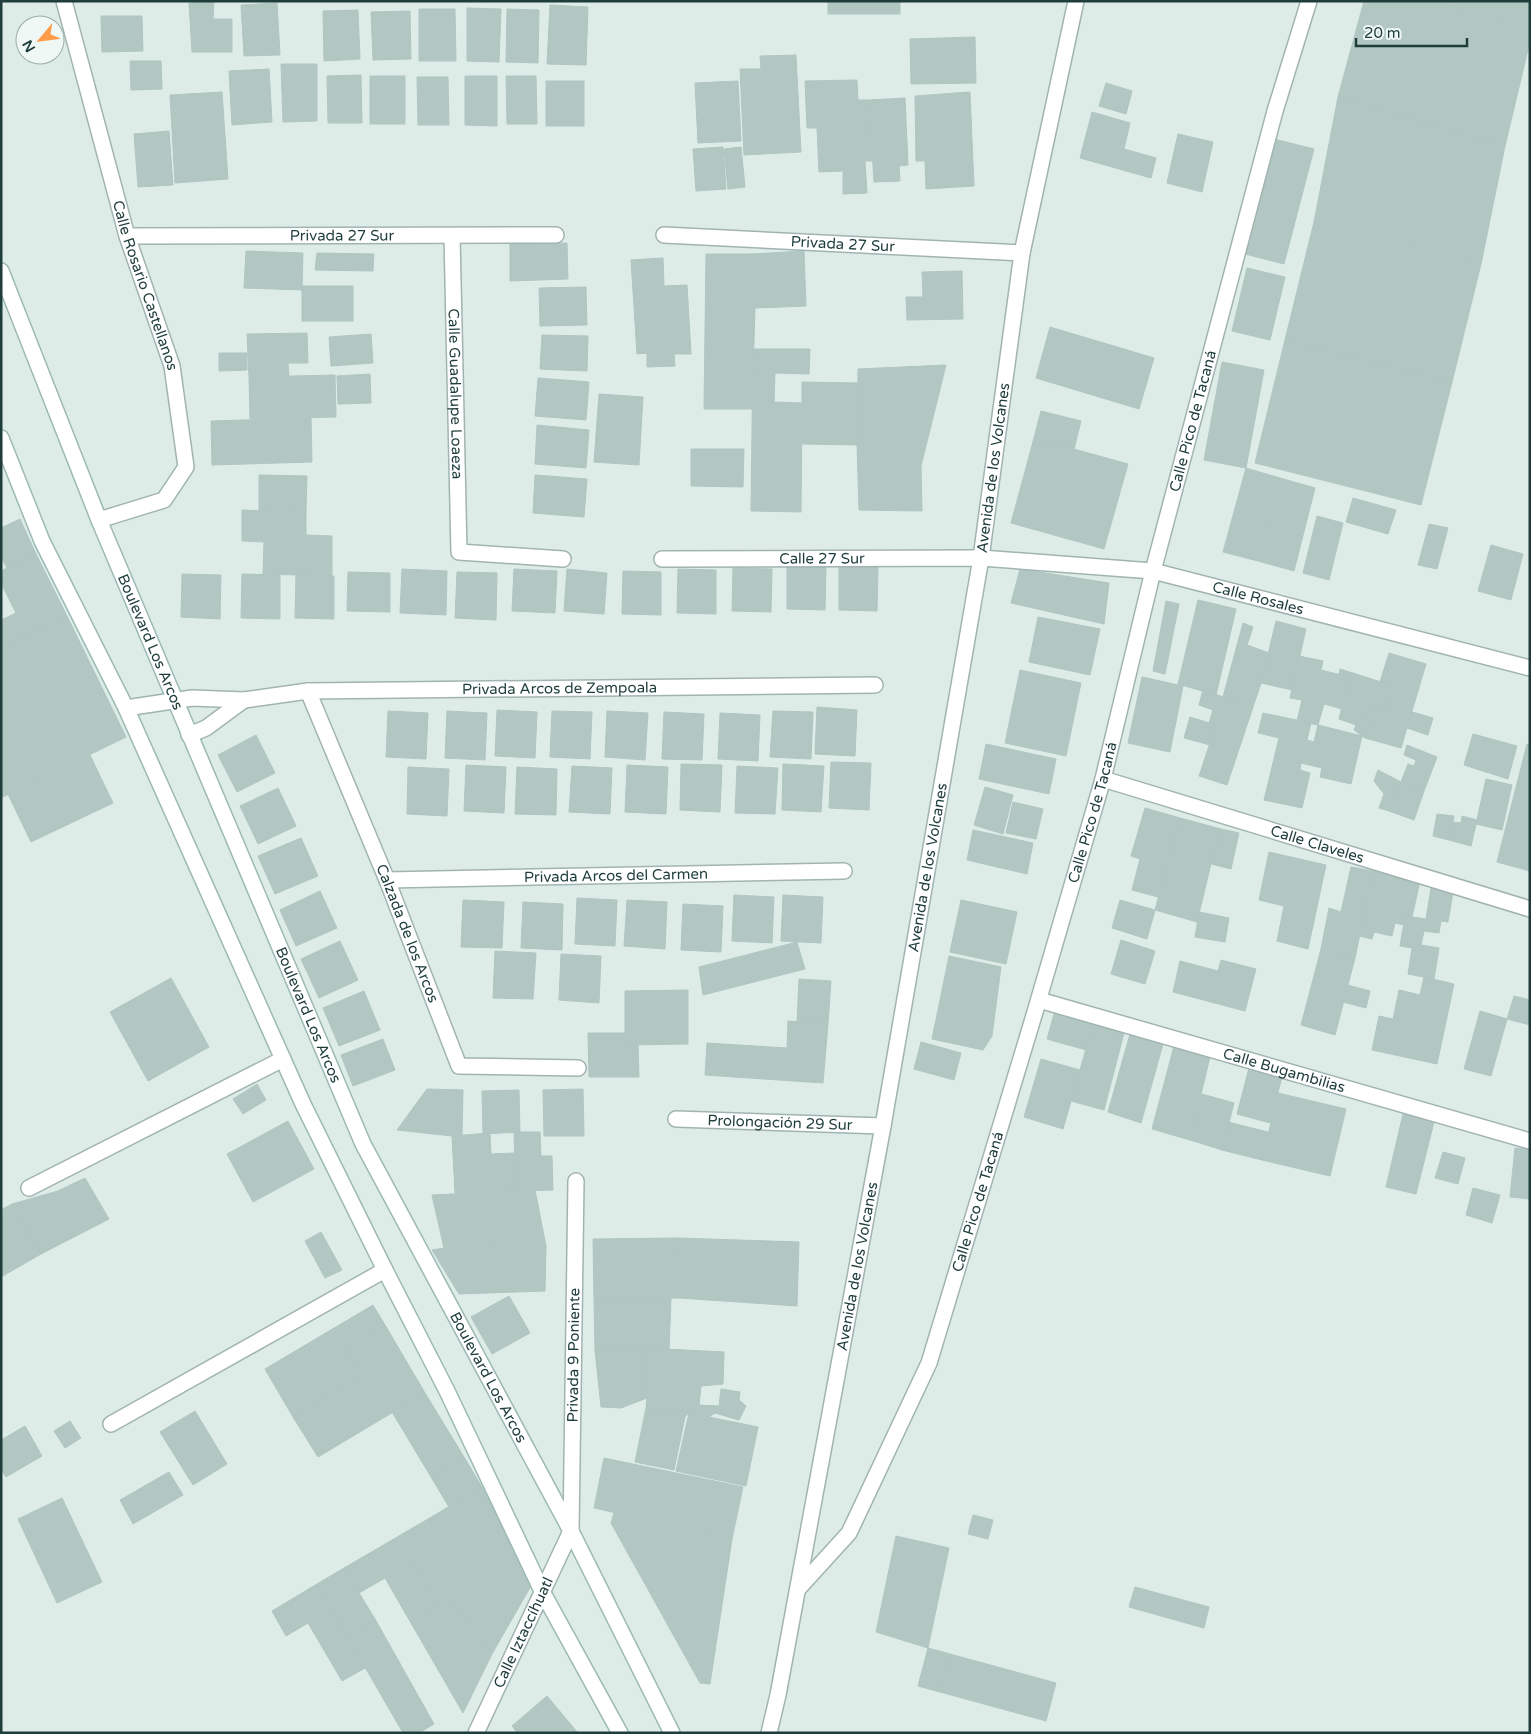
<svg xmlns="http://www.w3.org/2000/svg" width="1531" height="1734" font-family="'Varela Round',sans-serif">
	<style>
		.building { fill: #b3c7c2; stroke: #b0c6c1 }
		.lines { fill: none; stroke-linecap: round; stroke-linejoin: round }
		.service-casing { stroke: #a1b4b1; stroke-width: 18 }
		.minor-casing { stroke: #a1b4b1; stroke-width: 18 }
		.tertiary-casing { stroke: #a1b4b1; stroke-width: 18 }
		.secondary-casing { stroke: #9cb9b4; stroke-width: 18 }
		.service { stroke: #fff; stroke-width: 15 }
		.minor { stroke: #fff; stroke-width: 15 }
		.tertiary { stroke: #fff; stroke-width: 15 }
		.secondary { stroke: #fff; stroke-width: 15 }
		.labels { text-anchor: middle; stroke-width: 4.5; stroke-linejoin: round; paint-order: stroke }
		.street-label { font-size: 15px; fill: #1e3d3b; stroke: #eff8f5 }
	</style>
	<rect width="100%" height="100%" fill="#deece8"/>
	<!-- building -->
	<g class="building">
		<path d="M206 1H214L213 19H232V52H192L189 3Z"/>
		<rect x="828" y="1" width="72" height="13"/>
		<path d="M1364 1H1434L1530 32V41L1505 146 1338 97Z"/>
		<path d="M1434 1H1530V32Z"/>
		<path d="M277 3 280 55 244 56 241 5Z"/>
		<path d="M550 5 588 7 586 65 547 64Z"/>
		<path d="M467 8 501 9 499 62 467 61Z"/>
		<path d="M419 9H455L456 61H419Z"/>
		<path d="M507 9 539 10 538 63 506 62Z"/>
		<path d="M358 10 360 59 324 61 323 11Z"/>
		<path d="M410 11 411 59 373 60 371 12Z"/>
		<path d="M101 16H142L143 51 102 52Z"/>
		<path d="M975 37 976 83 911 84 910 39Z"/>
		<path d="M796 55 801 152 744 155 740 69H761L760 56Z"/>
		<path d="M130 61H161L162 89 131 90Z"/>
		<path d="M281 64H317V121L283 122Z"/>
		<path d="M269 69 272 122 232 125 229 71Z"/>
		<path d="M361 75 362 123H328L327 76Z"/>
		<rect x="370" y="76" width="35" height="48"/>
		<path d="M465 76H497V126L465 125Z"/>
		<path d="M506 76H536L537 124H507Z"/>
		<path d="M417 77H448L449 125H418Z"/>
		<path d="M857 80 858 100H869L872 161H865L867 193 843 194V171L819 172 817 128H807L805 81Z"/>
		<rect x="546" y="81" width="38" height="45"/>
		<path d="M738 81 741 141 698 143 695 83Z"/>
		<path d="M1106 83 1132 91 1126 114 1099 106Z"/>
		<path d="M222 92 228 179 175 183 170 95Z"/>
		<path d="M970 92 974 186 926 189 925 161H916L915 96Z"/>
		<path d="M1338 97 1505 146 1481 264 1314 222Z"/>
		<path d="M905 98 908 165 899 166 900 181 874 182 869 100Z"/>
		<path d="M1092 112 1130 123 1124 149 1156 158 1151 178 1080 158Z"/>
		<path d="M169 131 173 185 138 187 134 134Z"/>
		<path d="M1178 134 1213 142 1202 192 1167 183Z"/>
		<path d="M1274 139 1314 149 1284 264 1245 254Z"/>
		<path d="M723 147 726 189 696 191 693 149Z"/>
		<path d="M741 147 745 187 728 189 724 149Z"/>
		<path d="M1314 222 1481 264 1452 382 1285 340Z"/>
		<path d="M567 243 568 279 510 281V244Z"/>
		<path d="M246 251 303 253 302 290 244 288Z"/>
		<path d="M804 251 806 306 755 308 752 254Z"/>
		<path d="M317 253 374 254 373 271 315 270Z"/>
		<path d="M706 254H752L755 308 752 409H704Z"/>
		<path d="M663 258 664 286 687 285 691 354H674L675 366 647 367V353L637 354 631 260Z"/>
		<path d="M1247 268 1285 277 1270 340 1232 331Z"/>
		<path d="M962 271 963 319 907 320 906 297H923L922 272Z"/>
		<rect x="302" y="286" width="51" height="35"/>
		<path d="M586 287 587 325 540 326 539 288Z"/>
		<path d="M1050 327 1154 358 1139 409 1036 378Z"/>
		<path d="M307 333 308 363H288L289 376 249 377 247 334Z"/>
		<path d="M371 334 373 363 331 366 329 337Z"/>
		<path d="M542 335 588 336 587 371 540 369Z"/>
		<path d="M1285 340 1452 382 1421 505 1255 463Z"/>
		<path d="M753 349H810L809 374 775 373 774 402 802 403 801 512 751 511Z"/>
		<path d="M219 353H247V370L219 371Z"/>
		<path d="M1222 362 1264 370 1246 468 1204 460Z"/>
		<path d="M946 365 921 466 922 511 859 510 857 445 858 369Z"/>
		<path d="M370 374 371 403 338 404 337 376Z"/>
		<path d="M335 375 336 417 250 419 249 377Z"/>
		<path d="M538 378 589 382 586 420 535 416Z"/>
		<path d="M802 382 858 383 857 445 802 444Z"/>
		<path d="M599 394 643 397 639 465 594 462Z"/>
		<path d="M1041 411 1081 421 1074 449 1034 438Z"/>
		<path d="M311 418 312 462 212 465 211 421Z"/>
		<path d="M537 425 589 430 586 468 535 464Z"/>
		<path d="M1034 438 1128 464 1104 549 1011 523Z"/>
		<path d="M691 449H744L743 487 691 486Z"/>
		<path d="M1246 468 1280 478 1258 561 1223 552Z"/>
		<path d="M259 475 307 476 306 512 259 510Z"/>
		<path d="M535 475 587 479 584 517 533 513Z"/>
		<path d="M1280 478 1315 488 1294 571 1258 561Z"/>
		<path d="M1353 498 1396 510 1388 534 1346 522Z"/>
		<path d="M242 510 306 512V535L332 536V576L263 574 264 542 242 541Z"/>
		<path d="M1317 516 1343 523 1329 580 1303 573Z"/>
		<path d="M20 519 36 554 7 568 1 557V528Z"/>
		<path d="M1429 524 1448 528 1437 569 1418 565Z"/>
		<path d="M1491 545 1523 554 1511 600 1478 591Z"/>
		<path d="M36 554 67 616 1 647V620L16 613 1 583V571Z"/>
		<path d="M787 566 826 567 825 610 787 609Z"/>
		<path d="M839 567H878L877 611 839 610Z"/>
		<path d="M733 568 772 569 771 612 732 611Z"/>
		<path d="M402 569 447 571 446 615 400 613Z"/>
		<path d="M514 569 557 571 555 613 512 611Z"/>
		<path d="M567 569 607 573 604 614 564 611Z"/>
		<path d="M678 569 716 570V614L677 613Z"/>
		<path d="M1020 569 1109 583 1104 624 1011 603Z"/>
		<path d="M623 571 661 572V615L622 614Z"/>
		<path d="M348 572 390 573V612L347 611Z"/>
		<path d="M457 572 497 573 496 620 455 618Z"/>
		<path d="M182 574 221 575 220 619 181 617Z"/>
		<path d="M242 574 280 575V619L241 618Z"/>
		<path d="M296 575 334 576V619L295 618Z"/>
		<path d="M1198 600 1236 609 1216 695 1178 684Z"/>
		<path d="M1166 601 1179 604 1165 674 1153 671Z"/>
		<path d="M67 616 126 737 1 798V647Z"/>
		<path d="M1038 617 1100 629 1090 675 1029 662Z"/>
		<path d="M1276 621 1306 629 1292 690 1261 683Z"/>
		<path d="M1243 623 1253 627 1247 645 1269 653 1261 683 1253 707 1223 697Z"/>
		<path d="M1389 653 1426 664 1401 748 1365 738 1370 722 1364 720 1368 707 1385 712 1394 686 1380 682Z"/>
		<path d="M1299 656 1323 661 1321 670 1349 677 1342 709 1324 704 1318 725 1297 721 1302 700 1290 698Z"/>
		<path d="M1340 669 1394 686 1385 712 1368 707 1364 720 1370 722 1365 738 1354 730 1356 725 1339 719 1349 677 1339 674Z"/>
		<path d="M1020 670 1081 683 1066 756 1005 743Z"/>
		<path d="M1142 677 1183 686 1170 752 1128 743Z"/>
		<path d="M1203 690 1253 707 1227 785 1199 776 1216 725 1209 723 1213 710 1199 705Z"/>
		<path d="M817 707 857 710 855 756 815 754Z"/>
		<path d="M497 710 537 712 535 758 495 756Z"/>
		<path d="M388 711 428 713 426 759 386 757Z"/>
		<path d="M447 711 487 713 485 760 445 758Z"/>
		<path d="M552 711 592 712 590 759 550 757Z"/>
		<path d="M607 711 648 713 645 760 605 757Z"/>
		<path d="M773 711 813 712 811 759 770 757Z"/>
		<path d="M664 712 704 714 702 760 662 759Z"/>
		<path d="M1412 712 1433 718 1428 735 1407 728Z"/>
		<path d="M720 713 760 715 758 761 718 759Z"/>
		<path d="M1263 713 1311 723 1307 740 1314 742 1318 725 1362 736 1351 784 1320 777 1322 768 1301 763 1300 770 1310 773 1302 808 1264 800 1279 738 1258 733Z"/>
		<path d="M1190 717 1216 725 1210 745 1184 738Z"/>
		<path d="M1473 734 1517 746 1508 779 1464 765Z"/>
		<path d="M256 735 275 773 237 792 218 755Z"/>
		<path d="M986 744 1056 759 1049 794 979 779Z"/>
		<path d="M1527 744 1530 745V871L1497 862Z"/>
		<path d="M1407 745 1437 757 1424 791 1401 782 1408 764 1414 766 1416 760 1404 755Z"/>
		<path d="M90 755 113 803 31 842 8 794Z"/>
		<path d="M831 762 871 763 869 810 829 808Z"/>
		<path d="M681 764 722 765 720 812 680 810Z"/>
		<path d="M783 764 824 766 821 812 782 810Z"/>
		<path d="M466 765 506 767 504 813 464 811Z"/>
		<path d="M627 765 668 767 666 814 625 812Z"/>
		<path d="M572 766 612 768 610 814 569 812Z"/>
		<path d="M737 766 778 768 775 814 735 813Z"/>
		<path d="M408 767 449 769 447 816 407 814Z"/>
		<path d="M517 767 557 769 556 815 515 814Z"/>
		<path d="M1378 770 1401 782 1389 811 1379 808 1384 794 1374 781Z"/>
		<path d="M1486 779 1512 785 1502 830 1476 824Z"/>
		<path d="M1401 782 1424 791 1414 820 1389 811Z"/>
		<path d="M985 787 1013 795 1003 834 974 825Z"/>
		<path d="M278 788 296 826 258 844 240 806Z"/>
		<path d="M1013 802 1043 809 1036 839 1006 833Z"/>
		<path d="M1145 808 1180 818 1158 897 1132 890 1140 859 1131 856Z"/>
		<path d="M1437 814 1454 816 1449 840 1433 836Z"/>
		<path d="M1462 816 1477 820 1471 846 1449 840 1453 822 1461 823Z"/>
		<path d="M1180 818 1221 829 1211 864 1197 922 1155 910Z"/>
		<path d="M1221 829 1239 833 1231 869 1211 864Z"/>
		<path d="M973 830 1033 843 1027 874 967 860Z"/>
		<path d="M301 838 318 876 275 894 258 856Z"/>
		<path d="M1269 852 1326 865 1308 949 1277 941 1284 906 1259 900Z"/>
		<path d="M1351 867 1373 871 1355 958 1321 949 1329 908 1341 912Z"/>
		<path d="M1373 871 1420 881 1412 917 1405 916 1404 925 1395 923 1392 936 1374 932 1372 939 1359 936Z"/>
		<path d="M1431 888 1453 892 1448 922 1441 921 1439 933 1424 931 1421 945 1439 948 1434 979 1408 974 1412 948 1400 946 1405 916 1426 919Z"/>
		<path d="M320 891 337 928 296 946 280 910Z"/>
		<path d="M734 895 774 897 772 943 732 941Z"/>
		<path d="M783 895 823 897 821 943 781 941Z"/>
		<path d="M577 898 617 900 615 946 575 944Z"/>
		<path d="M463 900 504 902 502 948 461 947Z"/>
		<path d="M627 900 667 902 665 949 624 946Z"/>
		<path d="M961 900 1017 912 1006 964 950 952Z"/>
		<path d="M1120 900 1155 910 1147 939 1112 928Z"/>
		<path d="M523 902 563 904 562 950 521 948Z"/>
		<path d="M683 904 723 906 721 952 681 950Z"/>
		<path d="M1199 912 1229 918 1225 942 1195 937Z"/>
		<path d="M1121 940 1155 951 1145 984 1111 974Z"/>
		<path d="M340 941 358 980 319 998 301 959Z"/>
		<path d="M797 942 805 969 703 995 699 967Z"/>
		<path d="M1321 949 1355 958 1335 1035 1301 1025Z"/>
		<path d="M495 951 536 953 533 999 493 998Z"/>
		<path d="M561 954 601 956 599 1003 559 1000Z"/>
		<path d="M949 956 1001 967 992 1036 983 1050 932 1039Z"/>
		<path d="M1221 960 1256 969 1245 1011 1173 992 1180 961 1218 971Z"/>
		<path d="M1424 977 1454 984 1437 1064 1372 1050 1379 1016 1393 1019 1399 990 1420 995Z"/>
		<path d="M171 978 209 1047 148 1081 110 1012Z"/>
		<path d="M799 979 831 981 828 1024 797 1022Z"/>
		<path d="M1347 985 1370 991 1366 1008 1343 1002Z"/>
		<path d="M688 990V1044L625 1045V991Z"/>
		<path d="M364 991 380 1030 339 1046 323 1008Z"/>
		<path d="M1514 996 1530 1000V1025L1507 1019Z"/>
		<path d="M1480 1011 1507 1019 1491 1076 1464 1069Z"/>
		<path d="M1054 1014 1093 1025 1086 1050 1047 1039Z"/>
		<path d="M788 1021 828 1024 823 1083 705 1075 707 1043 787 1048Z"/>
		<path d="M1094 1021 1125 1029 1104 1110 1071 1101Z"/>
		<path d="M588 1033H625V1045H638L639 1077H589Z"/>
		<path d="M1130 1034 1163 1044 1141 1123 1108 1112Z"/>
		<path d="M383 1039 395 1070 353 1086 341 1055Z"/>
		<path d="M921 1042 961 1053 954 1080 914 1069Z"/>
		<path d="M1174 1046 1210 1057 1190 1140 1152 1129Z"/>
		<path d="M1041 1059 1080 1070 1063 1129 1024 1117Z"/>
		<path d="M1249 1068 1282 1077 1270 1123 1237 1114Z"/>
		<path d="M257 1084 266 1100 243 1114 233 1099Z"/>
		<path d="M427 1089 463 1090 462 1135 452 1136 397 1130Z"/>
		<path d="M583 1089 584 1136H544L543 1090Z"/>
		<path d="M519 1090 520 1132 483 1134 482 1091Z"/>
		<path d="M1278 1093 1346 1109 1330 1176 1262 1160Z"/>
		<path d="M1202 1094 1234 1103 1222 1150 1190 1140Z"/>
		<path d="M1403 1114 1434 1122 1416 1194 1386 1187Z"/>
		<path d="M288 1121 314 1169 253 1202 227 1154Z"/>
		<path d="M1228 1122 1268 1132 1262 1160 1222 1150Z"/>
		<path d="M514 1132H540L541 1156H552L553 1190 516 1191Z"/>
		<path d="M490 1133 491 1154 515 1153 516 1191 455 1193 452 1136Z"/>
		<path d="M1515 1148 1530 1149V1199L1510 1197Z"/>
		<path d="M1443 1152 1465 1158 1458 1184 1435 1178Z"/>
		<path d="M85 1178 109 1219 41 1254 12 1204 58 1191Z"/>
		<path d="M1473 1188 1500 1195 1492 1223 1466 1215Z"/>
		<path d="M535 1190 546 1246 444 1248 432 1195Z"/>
		<path d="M12 1204 41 1254 1 1277V1210Z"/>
		<path d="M321 1232 342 1270 325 1278 305 1241Z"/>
		<path d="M678 1238 679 1298 594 1300 593 1239Z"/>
		<path d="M678 1238 799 1242 797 1306 679 1298Z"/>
		<path d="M546 1246 545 1291 459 1294 432 1250 444 1248Z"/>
		<path d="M509 1296 530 1333 492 1354 471 1317Z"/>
		<path d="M671 1298 669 1350 646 1348 595 1350 594 1300Z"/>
		<path d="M373 1305 385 1325 345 1349 361 1376 293 1417 265 1369Z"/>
		<path d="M385 1325 425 1393 318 1457 293 1417 361 1376 345 1349Z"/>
		<path d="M646 1348 724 1352 723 1384 701 1386 699 1405 719 1406 721 1389 740 1392 739 1400 746 1406 739 1420 715 1413 709 1417 689 1413 685 1417 646 1408 647 1398 645 1380Z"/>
		<path d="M646 1348 645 1380 647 1398 621 1408 601 1407 595 1350Z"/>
		<path d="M425 1393 464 1457 431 1477 392 1412Z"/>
		<path d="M646 1408 685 1417 674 1470 635 1462Z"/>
		<path d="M195 1411 227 1464 193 1485 160 1432Z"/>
		<path d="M689 1413 758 1427 746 1486 676 1471Z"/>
		<path d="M70 1421 81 1438 65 1448 54 1431Z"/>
		<path d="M25 1426 42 1456 6 1477 1 1469V1440Z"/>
		<path d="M464 1457 482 1487 449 1507 431 1477Z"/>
		<path d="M604 1458 743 1487 732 1539 594 1508Z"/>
		<path d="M169 1472 183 1495 133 1524 120 1500Z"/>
		<path d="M482 1487 498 1513 443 1544 428 1519Z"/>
		<path d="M62 1498 102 1582 57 1603 18 1519Z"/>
		<path d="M498 1513 535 1579 492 1654 453 1600 439 1607 413 1562Z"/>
		<path d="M614 1513 732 1539 710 1684 700 1683 611 1523Z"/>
		<path d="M973 1515 993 1520 988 1539 968 1534Z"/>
		<path d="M428 1519 443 1544 413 1562 439 1607 411 1623 385 1578 359 1593 344 1568Z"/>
		<path d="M896 1536 949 1548 928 1648 876 1632Z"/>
		<path d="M344 1568 375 1619 347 1636 317 1584Z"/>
		<path d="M317 1584 365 1668 342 1681 308 1623 286 1636 272 1611Z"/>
		<path d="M1135 1587 1209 1607 1204 1628 1129 1607Z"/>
		<path d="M453 1600 492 1654 463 1713 411 1623Z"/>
		<path d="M375 1619 434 1724 419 1733H403L347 1636Z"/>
		<path d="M928 1648 950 1654 940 1692 918 1686Z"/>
		<path d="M950 1654 1056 1683 1046 1721 940 1692Z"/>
		<path d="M547 1696 578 1733H514L516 1731 512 1726Z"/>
	</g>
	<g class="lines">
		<defs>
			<path id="service" d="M111 1424 385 1270"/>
			<g id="minor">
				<path id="s1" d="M64 1 127 236 172 366 186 467 164 500 99 520"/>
				<path id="s2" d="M664 235 1022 253"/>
				<path id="s3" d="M127 236 556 235"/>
				<path id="s4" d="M452 236 459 552 563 559"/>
				<path id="s5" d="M662 559 981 558 1153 571 1530 668"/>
				<path id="s6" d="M308 691 387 880 459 1066 578 1068"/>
				<path id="s7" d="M126 708 192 698 244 700 308 691 875 685"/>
				<path d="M189 735 206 728 244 700"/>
				<path id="s8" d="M1103 779 1530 909"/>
				<path id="s9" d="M387 880 844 871"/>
				<path id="s10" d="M1039 1000 1530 1141"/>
				<path id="s11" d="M676 1119 883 1126"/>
				<path d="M29 1188 283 1059"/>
				<path id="s12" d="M476 1733 571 1531 576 1181"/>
			</g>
			<g id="tertiary">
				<path id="s13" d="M798 1589 849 1533 929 1363 1035 1012 1103 779 1153 571 1275 111 1309 1"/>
				<path id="s14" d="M769 1733 778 1695 883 1126 981 558 1022 253 1076 1"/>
			</g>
			<g id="secondary">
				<path id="s15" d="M1 271 99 520 363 1144 571 1531 672 1733"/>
				<path d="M1 438 42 541 126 708 303 1104 385 1270 447 1391 543 1593 620 1733"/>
			</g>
		</defs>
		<!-- service casing -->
		<use href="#service" class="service-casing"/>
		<!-- minor casing -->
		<use href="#minor" class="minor-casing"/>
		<!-- tertiary casing -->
		<use href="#tertiary" class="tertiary-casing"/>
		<!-- secondary casing -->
		<use href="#secondary" class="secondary-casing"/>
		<!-- service -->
		<use href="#service" class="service"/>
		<!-- minor -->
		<use href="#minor" class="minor"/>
		<!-- tertiary -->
		<use href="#tertiary" class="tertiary"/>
		<!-- secondary -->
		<use href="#secondary" class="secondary"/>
	</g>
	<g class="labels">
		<!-- street labels -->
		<g class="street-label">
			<text dy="5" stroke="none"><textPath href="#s3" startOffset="215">Privada 27 Sur</textPath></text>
			<text dy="5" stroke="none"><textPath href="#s2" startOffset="179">Privada 27 Sur</textPath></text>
			<text dy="5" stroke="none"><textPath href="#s1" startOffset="296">Calle Rosario Castellanos</textPath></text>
			<text dy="5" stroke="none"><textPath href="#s4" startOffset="158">Calle Guadalupe Loaeza</textPath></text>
			<text dy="5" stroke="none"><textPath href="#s13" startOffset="1242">Calle Pico de Tacaná</textPath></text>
			<text dy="5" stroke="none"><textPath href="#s14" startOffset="1285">Avenida de los Volcanes</textPath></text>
			<text dy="5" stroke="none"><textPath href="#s5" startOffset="160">Calle 27 Sur</textPath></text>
			<text dy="5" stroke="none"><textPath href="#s5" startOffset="600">Calle Rosales</textPath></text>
			<text dy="5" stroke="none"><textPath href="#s15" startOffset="400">Boulevard Los Arcos</textPath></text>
			<text dy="5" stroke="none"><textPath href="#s7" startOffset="435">Privada Arcos de Zempoala</textPath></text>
			<text dy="5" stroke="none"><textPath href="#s13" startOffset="838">Calle Pico de Tacaná</textPath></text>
			<text dy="5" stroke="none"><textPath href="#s8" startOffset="224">Calle Claveles</textPath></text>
			<text dy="5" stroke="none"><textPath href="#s14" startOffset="880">Avenida de los Volcanes</textPath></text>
			<text dy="5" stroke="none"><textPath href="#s9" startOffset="229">Privada Arcos del Carmen</textPath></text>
			<text dy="5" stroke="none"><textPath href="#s6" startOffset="262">Calzada de los Arcos</textPath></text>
			<text dy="5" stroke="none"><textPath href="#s15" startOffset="805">Boulevard Los Arcos</textPath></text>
			<text dy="5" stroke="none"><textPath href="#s10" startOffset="255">Calle Bugambilias</textPath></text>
			<text dy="5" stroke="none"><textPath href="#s11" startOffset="104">Prolongación 29 Sur</textPath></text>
			<text dy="5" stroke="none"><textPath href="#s13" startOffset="432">Calle Pico de Tacaná</textPath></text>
			<text dy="5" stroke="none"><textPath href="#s14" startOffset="475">Avenida de los Volcanes</textPath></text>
			<text dy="5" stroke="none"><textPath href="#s12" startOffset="399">Privada 9 Poniente</textPath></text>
			<text dy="5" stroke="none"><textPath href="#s15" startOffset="1210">Boulevard Los Arcos</textPath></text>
			<text dy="5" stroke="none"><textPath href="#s12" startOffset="111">Calle Iztaccíhuatl</textPath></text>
		</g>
	</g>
	<!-- border -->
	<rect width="1531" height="1734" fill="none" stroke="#1e3d3b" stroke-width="5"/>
	<!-- north arrow -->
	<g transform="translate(40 40) rotate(241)"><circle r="24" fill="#eff8f5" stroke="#9badab"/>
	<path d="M0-4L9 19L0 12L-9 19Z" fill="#ff9c49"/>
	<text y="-8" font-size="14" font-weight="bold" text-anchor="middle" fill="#1e3d3b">N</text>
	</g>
	<!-- scale -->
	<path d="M1356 38v8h111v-8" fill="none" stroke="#1e3d3b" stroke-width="2.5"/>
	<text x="1364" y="38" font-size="15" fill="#1e3d3b" stroke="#eff8f5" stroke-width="4" paint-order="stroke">20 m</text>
</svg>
